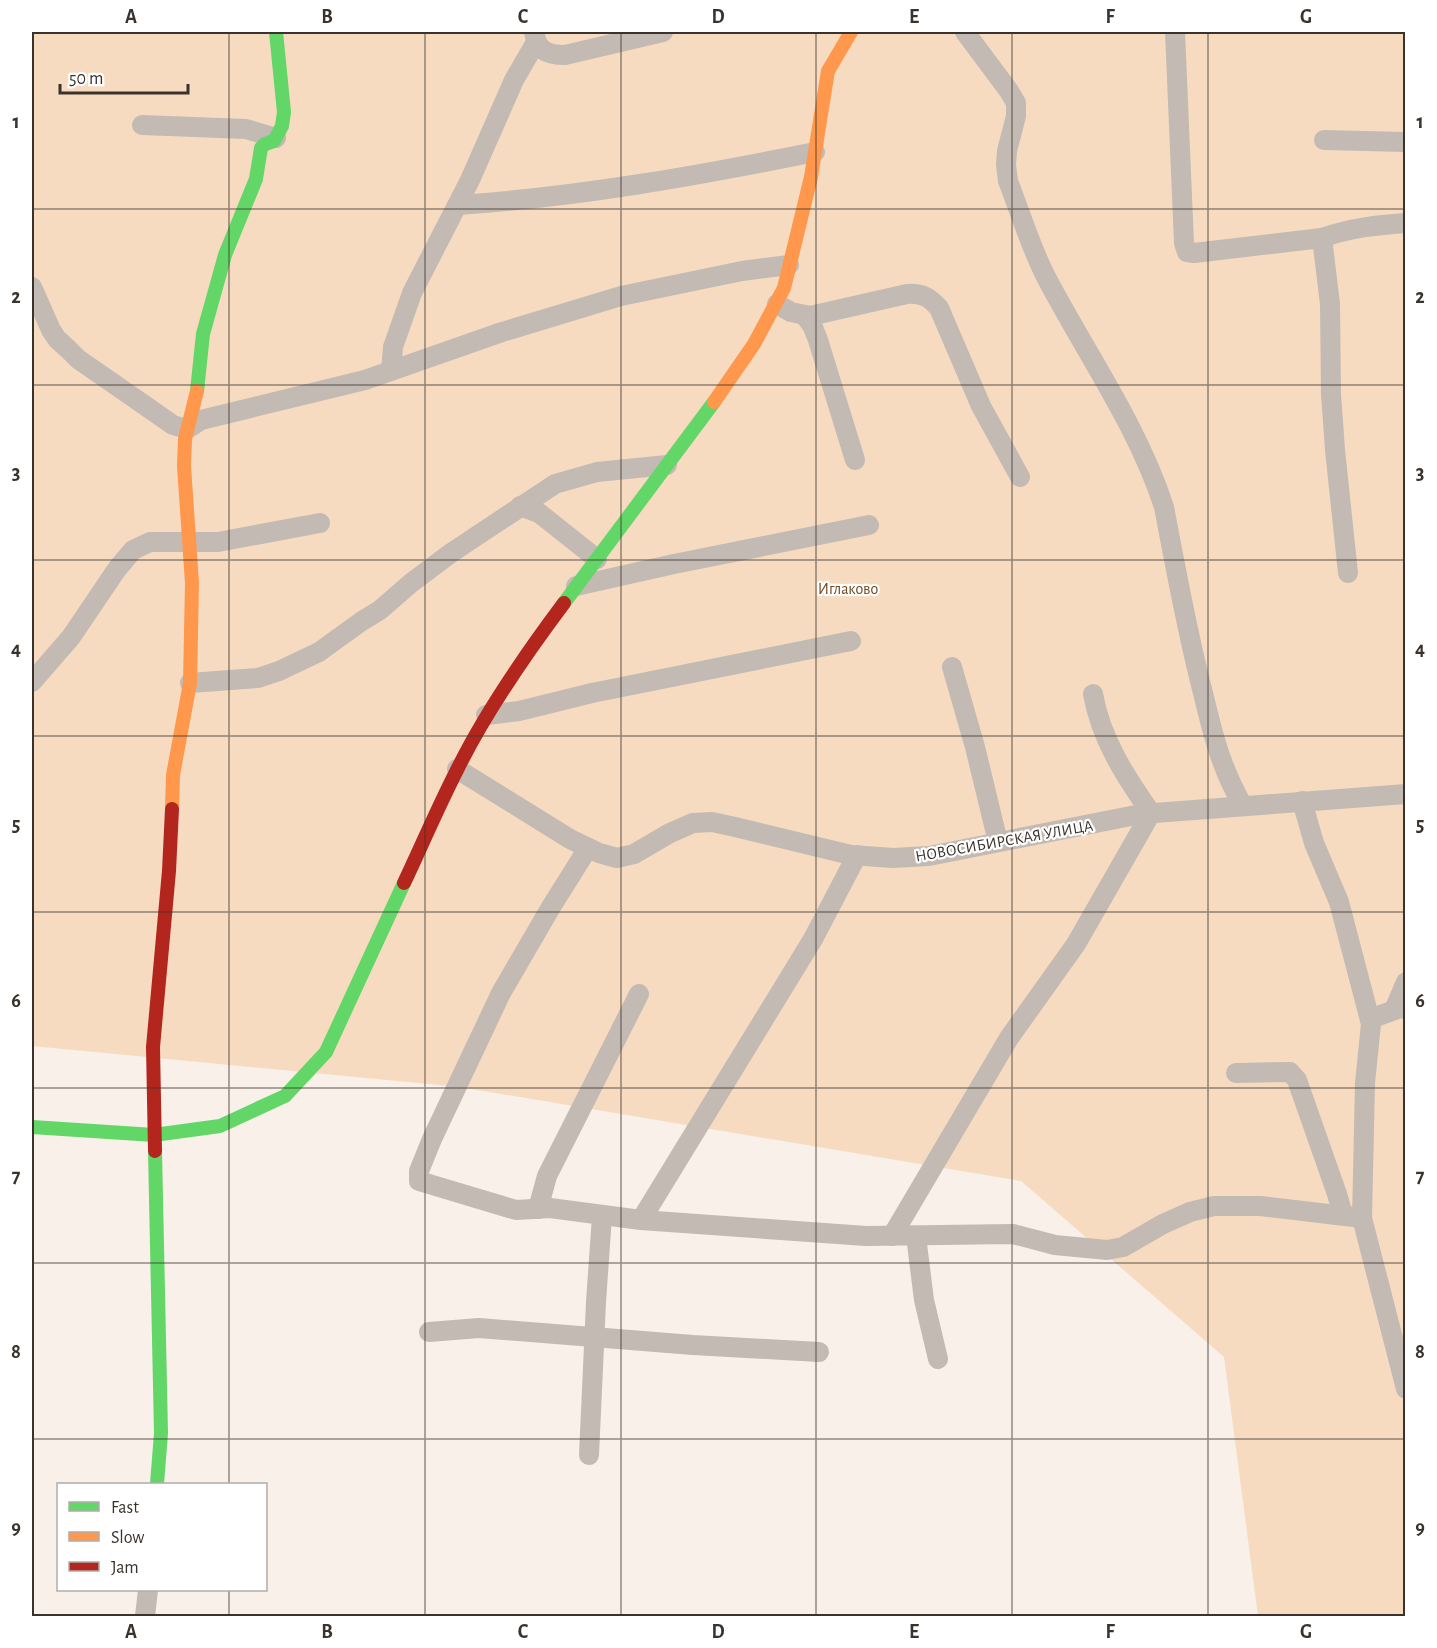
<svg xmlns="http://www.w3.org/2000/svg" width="1437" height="1648" font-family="'Alegreya Sans',sans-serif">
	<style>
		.green { fill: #f6dbc1 }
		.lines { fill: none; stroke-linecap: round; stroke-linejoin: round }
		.street { stroke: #c3bab3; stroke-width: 20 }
		.fast { stroke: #63d668; stroke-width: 14 }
		.slow { stroke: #ff974d; stroke-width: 14 }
		.jam { stroke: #b3261e; stroke-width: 14 }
		.grid { fill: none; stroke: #3a332d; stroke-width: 1.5; stroke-opacity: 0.55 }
		.labels { text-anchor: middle; stroke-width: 4.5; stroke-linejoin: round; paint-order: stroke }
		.park-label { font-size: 16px; fill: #704a1e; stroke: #fff }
		.street-label { font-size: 16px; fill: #3a332d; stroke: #fff }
		.neatline { fill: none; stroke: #3a332d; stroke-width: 2 }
		.grid-label { font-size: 20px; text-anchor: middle; font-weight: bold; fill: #3a332d }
	</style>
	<rect width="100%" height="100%" fill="#f8f0e9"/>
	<!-- green -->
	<path class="green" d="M32 32H1405V1616H1258L1224 1357 1021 1181 460 1087 32 1046Z"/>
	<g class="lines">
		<!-- street -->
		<g class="street">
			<path d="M534 32C537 50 546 55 565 55L663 32"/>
			<path d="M965 32 1009 91 1016 103V116L1007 151 1006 165 1008 181C1020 212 1030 245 1045 275 1085 352 1137 424 1164 507 1176 570 1187 632 1203 693 1213 735 1221 768 1243 806"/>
			<path d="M1175 32 1184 243 1187 252 1194 253 1322 238C1349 228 1377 225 1406 223"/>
			<path d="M142 125 246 129 276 138"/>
			<path d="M1324 140 1406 142"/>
			<path d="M458 205C578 197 696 176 815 152"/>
			<path d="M1322 238 1330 304 1331 394 1335 450 1348 573"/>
			<path d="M32 287 51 330 57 339 68 349 78 359 173 425 187 429 201 420 365 380 502 332 621 296 742 271 789 265"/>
			<path d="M777 304 791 312 810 316 907 294C922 293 929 297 939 308L981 406 1020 477"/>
			<path d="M805 316 812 325 818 340 855 460"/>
			<path d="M391 371 393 347 412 293 470 180 514 80 536 42"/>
			<path d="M520 506 539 513 597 559"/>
			<path d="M576 586 674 564 869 525"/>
			<path d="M952 667 975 747 998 842"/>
			<path d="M32 682 71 637 117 569 133 550 150 542H218L320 523"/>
			<path d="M190 683 258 678 279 671 319 652 362 621 380 610 411 583 451 553 555 484 597 472 667 465"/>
			<path d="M486 715 519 711 592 693 851 641"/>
			<path d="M457 769 570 839 599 853 617 858 634 854 670 833 693 823 712 822 735 827 851 855 893 858 929 856 1141 814 1406 794"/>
			<path d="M1302 801 1314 843 1339 902 1371 1024 1365 1083 1362 1218 1406 1389"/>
			<path d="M588 848 551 907 501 993 432 1139 419 1171V1181L516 1210 550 1208 641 1220 866 1236 1013 1234 1055 1245 1107 1250 1123 1247 1163 1224 1190 1212 1214 1206H1260L1362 1218"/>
			<path d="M1394 1010 1406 982"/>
			<path d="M1370 1019 1400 1008 1406 1009"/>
			<path d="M1236 1073 1290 1072 1297 1080 1337 1194 1343 1215"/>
			<path d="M538 1209 547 1176 639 994"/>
			<path d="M641 1220 813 939 857 855"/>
			<path d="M892 1236 1009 1038 1076 944 1151 813C1125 776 1101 739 1093 694"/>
			<path d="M916 1236 924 1300 938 1359"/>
			<path d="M429 1332 479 1328 693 1345 819 1352"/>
			<path d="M589 1455 596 1302 602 1216"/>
			<path d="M145 1616 148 1590"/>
		</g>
		<!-- fast -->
		<g class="fast">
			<path d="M197 391 203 334 225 255 256 179 261 148 265 144 274 141 282 126 284 112 276 32"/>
			<path d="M564 603 714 402"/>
			<path d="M32 1127 154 1135 220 1126 285 1096 326 1052 404 883"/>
			<path d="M155 1151 161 1433 157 1484"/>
		</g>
		<!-- slow -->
		<g class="slow">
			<path d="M714 402 754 344 784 288 811 177 828 71 851 32"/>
			<path d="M172 809 173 775 190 683 192 583 184 466 185 439 197 391"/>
		</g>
		<!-- jam -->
		<g class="jam">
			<path d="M404 883C422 845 438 807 457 770 486 711 525 655 564 603"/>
			<path d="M155 1151 153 1047 169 871 172 809"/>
		</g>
	</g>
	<!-- grid -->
	<path class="grid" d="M229 32V1484M425 32V1616M621 32V1616M816 32V1616M1012 32V1616M1208 32V1616M32 209H1406M32 385H1406M32 560H1406M32 736H1406M32 912H1406M32 1088H1406M32 1263H1406M32 1439H1406M229 1590V1616"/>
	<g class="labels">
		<!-- park labels -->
		<g class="park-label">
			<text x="848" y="594">Иглаково</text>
		</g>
		<!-- street labels -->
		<g class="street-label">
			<text transform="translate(1004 840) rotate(-10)" y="6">НОВОСИБИРСКАЯ УЛИЦА</text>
		</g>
	</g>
	<!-- border -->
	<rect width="1437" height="1648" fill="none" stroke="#ffffff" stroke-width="66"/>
	<!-- legend -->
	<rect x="57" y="1483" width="210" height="108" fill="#ffffff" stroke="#b0adab" stroke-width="1.5"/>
	<rect x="69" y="1502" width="30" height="9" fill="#63d668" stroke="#b0adab" stroke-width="1.5"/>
	<text x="111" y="1513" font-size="18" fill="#3a332d">Fast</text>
	<rect x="69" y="1532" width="30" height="9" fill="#ff974d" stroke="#b0adab" stroke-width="1.5"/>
	<text x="111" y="1543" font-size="18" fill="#3a332d">Slow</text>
	<rect x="69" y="1562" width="30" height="9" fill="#b3261e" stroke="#b0adab" stroke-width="1.5"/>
	<text x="111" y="1573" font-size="18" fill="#3a332d">Jam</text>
	<!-- scale -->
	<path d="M60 84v9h128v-9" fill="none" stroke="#3a332d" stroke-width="3"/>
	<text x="69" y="84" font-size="18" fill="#3a332d" stroke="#ffffff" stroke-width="4.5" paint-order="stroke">50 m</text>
	<rect x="33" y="33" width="1371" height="1582" class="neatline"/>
	<g class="grid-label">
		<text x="131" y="23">A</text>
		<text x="327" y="23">B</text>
		<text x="523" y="23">C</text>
		<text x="718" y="23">D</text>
		<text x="914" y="23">E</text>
		<text x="1110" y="23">F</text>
		<text x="1306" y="23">G</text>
		<text x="16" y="128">1</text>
		<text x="1420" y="128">1</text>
		<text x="16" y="303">2</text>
		<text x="1420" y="303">2</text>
		<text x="16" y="479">3</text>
		<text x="1420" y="479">3</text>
		<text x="16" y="655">4</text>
		<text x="1420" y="655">4</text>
		<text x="16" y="831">5</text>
		<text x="1420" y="831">5</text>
		<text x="16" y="1007">6</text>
		<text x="1420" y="1007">6</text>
		<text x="16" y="1182">7</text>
		<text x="1420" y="1182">7</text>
		<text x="16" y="1358">8</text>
		<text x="1420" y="1358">8</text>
		<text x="16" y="1534">9</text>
		<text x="1420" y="1534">9</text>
		<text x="131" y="1638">A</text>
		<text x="327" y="1638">B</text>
		<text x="523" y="1638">C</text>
		<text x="718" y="1638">D</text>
		<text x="914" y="1638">E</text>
		<text x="1110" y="1638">F</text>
		<text x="1306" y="1638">G</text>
	</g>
</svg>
